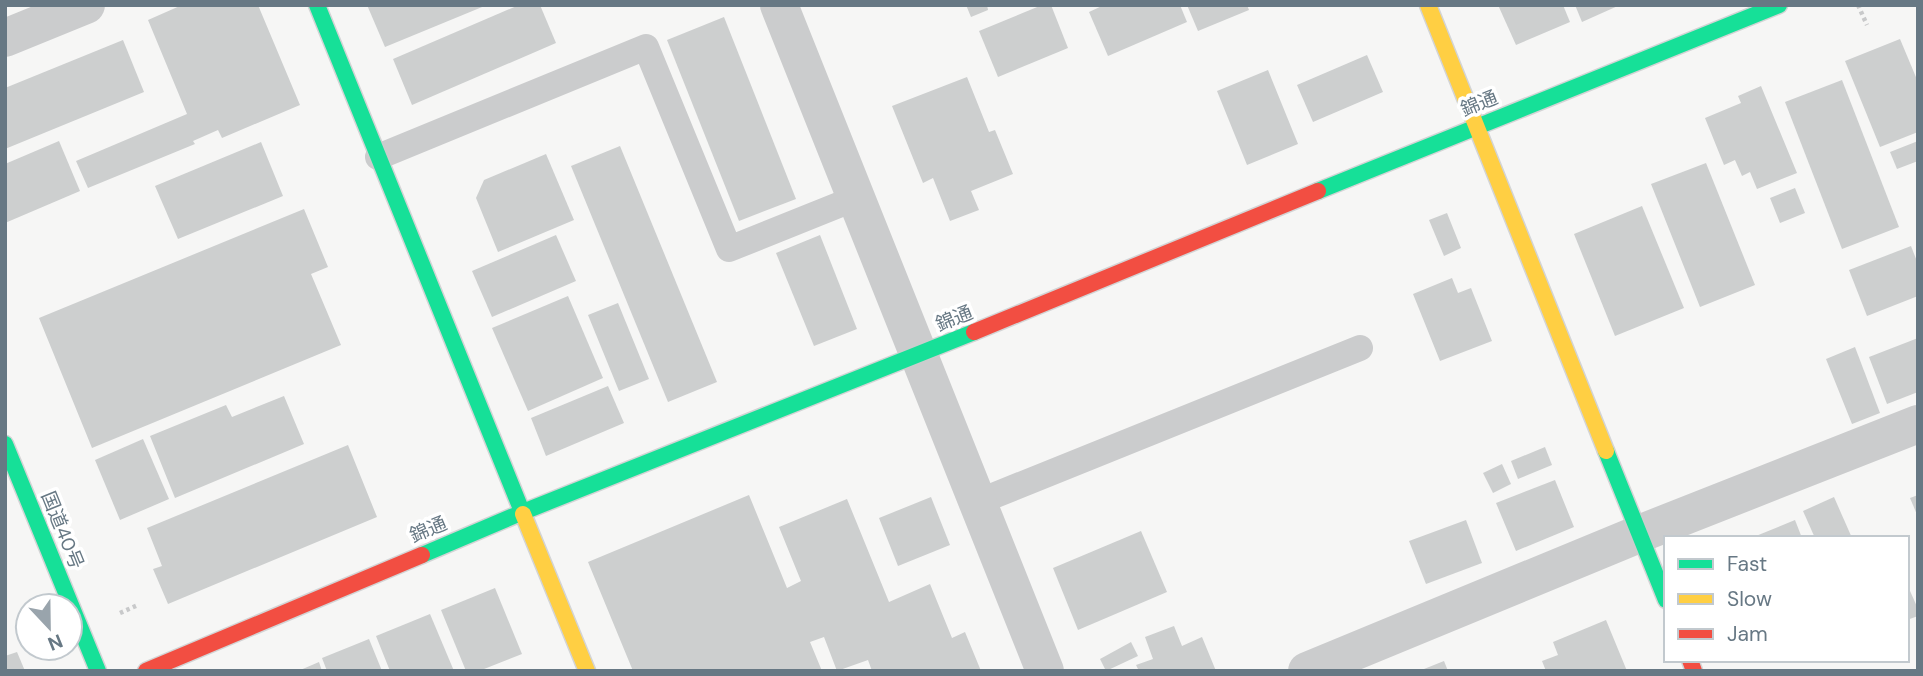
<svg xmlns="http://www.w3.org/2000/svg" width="1923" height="676" font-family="'DM Sans','Noto Sans JP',sans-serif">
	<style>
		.building { fill: #cdcfcf }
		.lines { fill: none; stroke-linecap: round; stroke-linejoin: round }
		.fast-casing { stroke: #d3d4d5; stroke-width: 19 }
		.slow-casing { stroke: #d3d4d5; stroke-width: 19 }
		.jam-casing { stroke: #d3d4d5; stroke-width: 19 }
		.path { stroke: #c8c9ca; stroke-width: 4.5; stroke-dasharray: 3.5 3.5; stroke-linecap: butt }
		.lane { stroke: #cbcccd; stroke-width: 26 }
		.street { stroke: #cbcccd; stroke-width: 38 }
		.fast { stroke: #16e098; stroke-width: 16 }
		.slow { stroke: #ffcf43; stroke-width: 16 }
		.jam { stroke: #f24e42; stroke-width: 16 }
		.labels { text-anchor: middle; stroke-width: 7; stroke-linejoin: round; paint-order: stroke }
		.street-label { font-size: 19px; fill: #677884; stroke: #fff }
	</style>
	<rect width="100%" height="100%" fill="#f6f6f5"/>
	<!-- building -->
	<g class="building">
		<path d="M182 5H258L300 105 222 138 218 130 193 141 195 144 88 188 76 161 187 114 148 20Z"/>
		<path d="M367 5H487L385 47Z"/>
		<path d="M519 5H540L556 43 412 105 393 59Z"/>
		<path d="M966 5H987L988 10 971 17Z"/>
		<path d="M1042 5H1051L1068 48 998 77 979 31Z"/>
		<path d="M1104 5H1180L1187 22 1108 56 1089 12Z"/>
		<path d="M1187 5H1247L1249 10 1198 31Z"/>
		<path d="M1498 5H1563L1570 22 1516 45Z"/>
		<path d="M1575 5H1620L1582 22Z"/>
		<path d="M724 17 796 199 739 221 667 40Z"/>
		<path d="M1900 39 1918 82V132L1880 147 1845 61Z"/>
		<path d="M123 40 144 92 5 149V88Z"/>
		<path d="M1367 55 1383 92 1313 122 1297 85Z"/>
		<path d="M1268 70 1298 144 1247 165 1217 91Z"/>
		<path d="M967 77 989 132 995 130 1013 174 971 191 979 210 950 221 933 178 923 183 892 106Z"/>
		<path d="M1842 80 1899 227 1842 249 1785 102Z"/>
		<path d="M1761 86 1797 173 1757 189 1750 172 1742 176 1735 160 1724 165 1705 118 1741 103 1738 96Z"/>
		<path d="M59 141 80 191 5 223V164Z"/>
		<path d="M1918 141V161L1897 169 1890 152Z"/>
		<path d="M261 142 283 196 178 239 155 186Z"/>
		<path d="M620 146 717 382 668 402 571 166Z"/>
		<path d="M546 154 574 220 498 252 476 198 484 180Z"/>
		<path d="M1706 163 1755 285 1700 307 1651 184Z"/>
		<path d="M1795 188 1805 213 1780 223 1770 198Z"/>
		<path d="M1642 206 1684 308 1615 336 1574 234Z"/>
		<path d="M304 209 328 267 311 274 341 345 92 448 39 318Z"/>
		<path d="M1447 213 1461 248 1444 256 1429 220Z"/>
		<path d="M556 235 576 281 492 317 472 271Z"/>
		<path d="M820 235 857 329 814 346 776 253Z"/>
		<path d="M1911 246 1918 264V296L1867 316 1849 270Z"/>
		<path d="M1452 278 1458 293 1471 288 1492 341 1440 361 1413 294Z"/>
		<path d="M568 296 603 378 528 411 492 328Z"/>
		<path d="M618 303 649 379 619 391 588 315Z"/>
		<path d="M1918 338V392L1887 404 1869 357Z"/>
		<path d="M1855 347 1880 413 1852 424 1826 359Z"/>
		<path d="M608 386 624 423 546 456 531 418Z"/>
		<path d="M284 396 304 444 175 498 150 436 226 405 232 417Z"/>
		<path d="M143 439 169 499 120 520 95 460Z"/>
		<path d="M348 445 377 517 168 604 153 569 162 566 147 528Z"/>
		<path d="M1545 447 1552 465 1518 479 1511 461Z"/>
		<path d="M1502 464 1511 484 1493 493 1483 473Z"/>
		<path d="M1555 480 1574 527 1516 551 1496 503Z"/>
		<path d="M749 495 787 588 801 581 779 527 847 499 889 602 930 584 952 638 965 632 981 671H872L868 660 837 671 824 637 810 642 822 671H633L588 562Z"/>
		<path d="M1918 495V517L1910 498Z"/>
		<path d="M931 497 950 545 898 566 879 518Z"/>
		<path d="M1834 497 1852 538H1815L1803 511Z"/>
		<path d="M1466 520 1482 563 1426 584 1409 541Z"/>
		<path d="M1795 520 1802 538H1751Z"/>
		<path d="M1141 531 1167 592 1078 630 1053 568Z"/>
		<path d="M1907 584 1918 609V616L1907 620Z"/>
		<path d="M495 588 522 654 479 671H466L441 610Z"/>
		<path d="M430 614 454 671H390L376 636Z"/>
		<path d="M1606 620 1627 671H1546L1542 661 1558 655 1553 642Z"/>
		<path d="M1174 626 1182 646 1202 637 1216 671H1139L1136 665 1153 659 1145 637Z"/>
		<path d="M369 639 382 671H327L322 658Z"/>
		<path d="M1131 642 1138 656 1106 671 1100 659Z"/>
		<path d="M17 652 25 671H5V656Z"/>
		<path d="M1444 661 1448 671H1419Z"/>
		<path d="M319 662 322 671H298Z"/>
	</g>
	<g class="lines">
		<defs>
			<g id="fast">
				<path d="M317 5 523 514"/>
				<path d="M1318 191 1779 5"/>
				<path d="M5 444 98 671"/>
				<path d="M1606 451 1666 600"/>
				<path d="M422 555 523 512 974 332"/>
			</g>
			<g id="slow">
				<path d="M1428 5 1606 451"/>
				<path d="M523 514 587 671"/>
			</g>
			<g id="jam">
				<path d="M974 332 1318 191"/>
				<path d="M1690 660 1694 671"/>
				<path d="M146 671 422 555"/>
			</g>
		</defs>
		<!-- fast casing -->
		<use href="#fast" class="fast-casing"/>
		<!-- slow casing -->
		<use href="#slow" class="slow-casing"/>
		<!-- jam casing -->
		<use href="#jam" class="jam-casing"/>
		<!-- path -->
		<g class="path">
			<path d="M1858 5 1867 25"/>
			<path d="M120 613 138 605"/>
		</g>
		<!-- lane -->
		<g class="lane">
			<path d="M378 157 646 47 729 249 856 198"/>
			<path d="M978 502 1360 348"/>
		</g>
		<!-- street -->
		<g class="street">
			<path d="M779 5 1045 671"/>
			<path d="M5 38 86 5"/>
			<path d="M1307 671 1639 534 1918 424"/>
		</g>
		<!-- fast -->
		<use href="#fast" class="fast"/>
		<!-- slow -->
		<use href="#slow" class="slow"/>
		<!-- jam -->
		<use href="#jam" class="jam"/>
	</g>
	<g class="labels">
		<!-- street labels -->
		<g class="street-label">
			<text transform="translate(1479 103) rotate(-22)" y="7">錦通</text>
			<text transform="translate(954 318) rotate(-22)" y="7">錦通</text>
			<text transform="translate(428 529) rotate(-23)" y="7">錦通</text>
			<text transform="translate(63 530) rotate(68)" y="7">国道40号</text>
		</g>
	</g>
	<!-- border -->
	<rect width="1923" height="676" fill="none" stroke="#677884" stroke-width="14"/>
	<!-- legend -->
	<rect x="1664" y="536" width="245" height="126" fill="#ffffff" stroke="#c2c9ce" stroke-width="2"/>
	<rect x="1678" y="559" width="35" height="10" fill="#16e098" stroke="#c2c9ce" stroke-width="2"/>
	<text x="1727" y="571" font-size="21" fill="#677884">Fast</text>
	<rect x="1678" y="594" width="35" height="10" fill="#ffcf43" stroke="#c2c9ce" stroke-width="2"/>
	<text x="1727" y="606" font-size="21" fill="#677884">Slow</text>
	<rect x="1678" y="629" width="35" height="10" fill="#f24e42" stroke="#c2c9ce" stroke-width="2"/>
	<text x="1727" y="641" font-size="21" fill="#677884">Jam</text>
	<!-- north arrow -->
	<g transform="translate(49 627) rotate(158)"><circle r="33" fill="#ffffff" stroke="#c2c9ce" stroke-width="2"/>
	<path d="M0-5L12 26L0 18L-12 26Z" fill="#99a4ac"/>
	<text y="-10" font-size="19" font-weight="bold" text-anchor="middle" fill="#677884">N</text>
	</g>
</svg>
